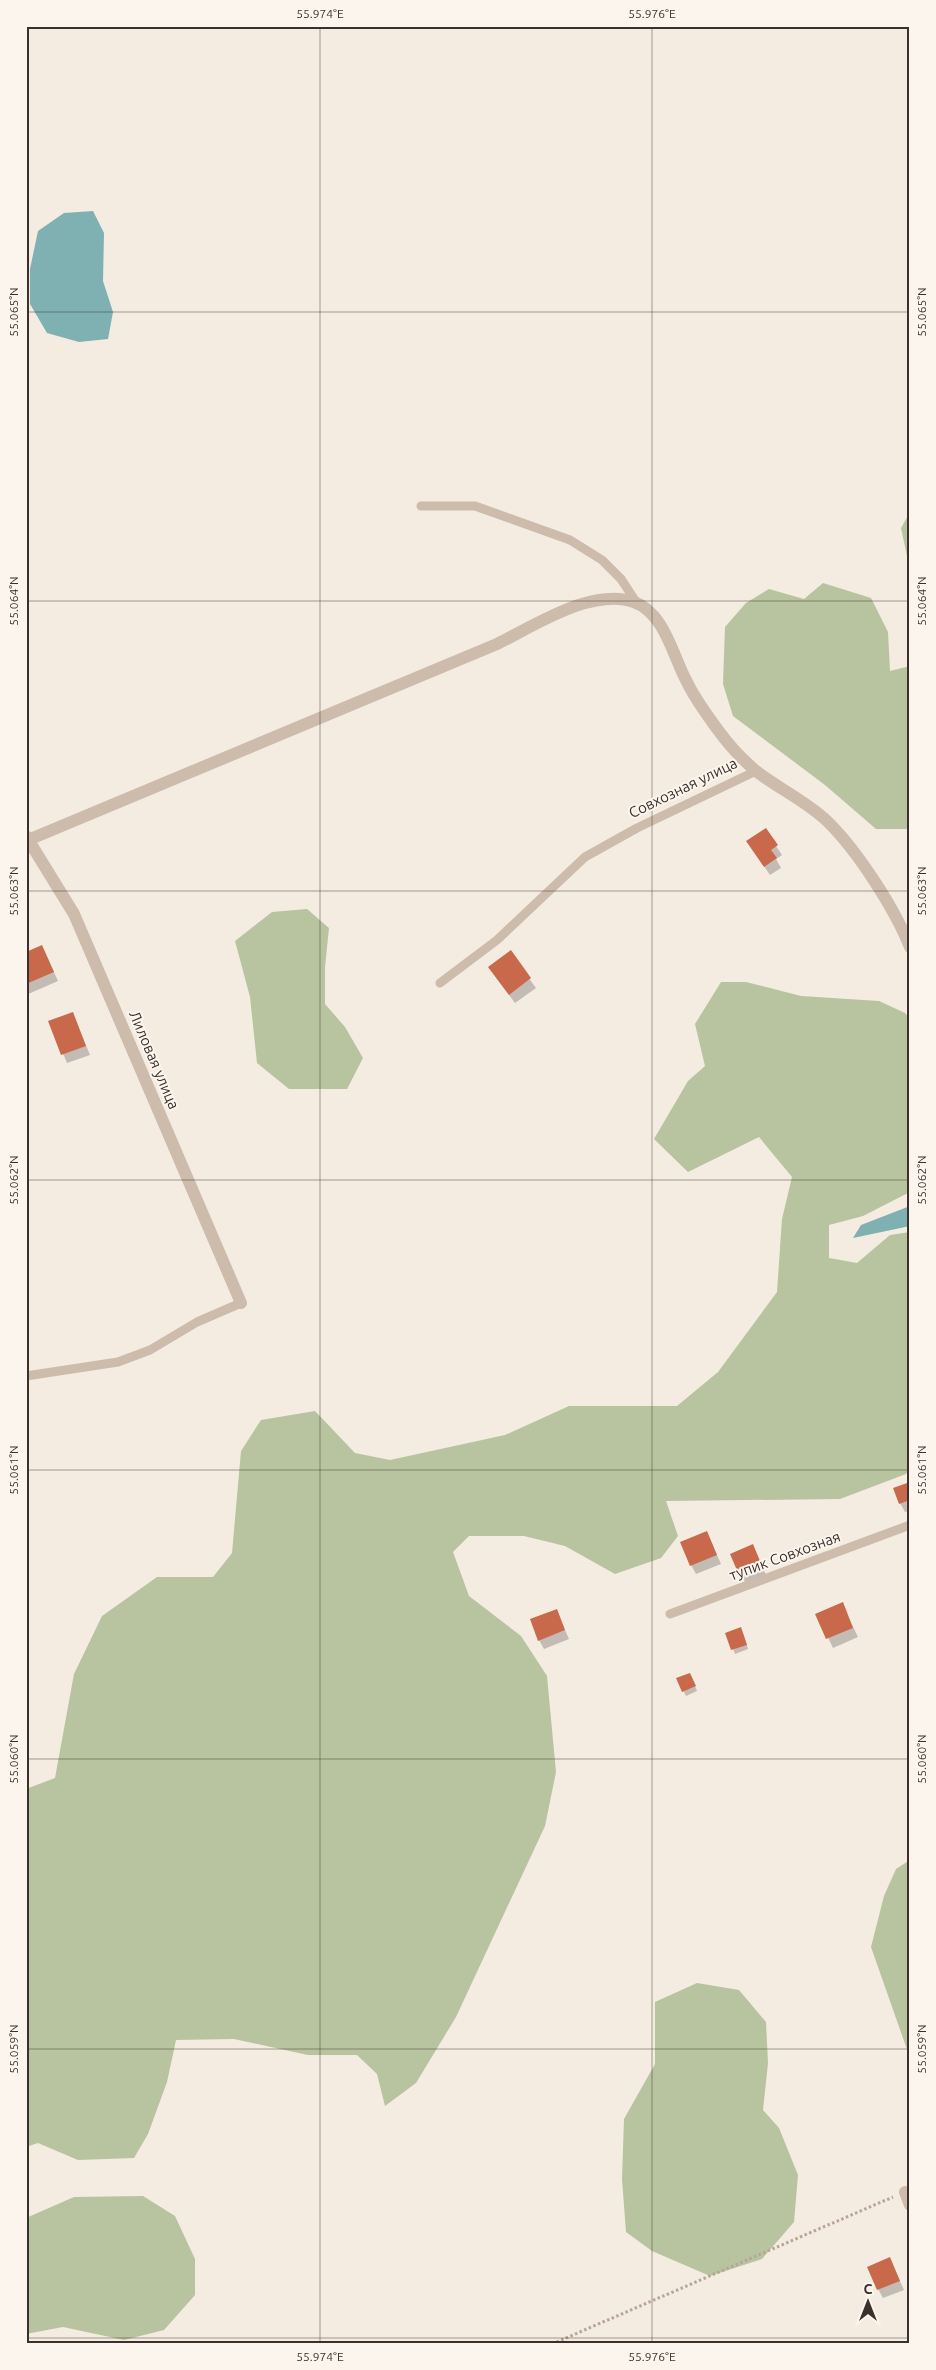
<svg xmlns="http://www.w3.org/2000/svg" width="936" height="2370" font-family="Ubuntu,sans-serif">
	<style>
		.green { fill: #b8c4a0 }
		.water { fill: #7fb0b2 }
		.shadow { fill: #0003 }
		.building { fill: #c8694b }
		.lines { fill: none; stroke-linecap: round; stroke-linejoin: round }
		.path { stroke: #b9a596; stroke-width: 3; stroke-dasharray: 2.5 2.5; stroke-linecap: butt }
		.service { stroke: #cdbbac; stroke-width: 9 }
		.minor { stroke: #cdbbac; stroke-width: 12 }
		.ticks { fill: none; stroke: #3b302b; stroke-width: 1; stroke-opacity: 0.45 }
		.labels { text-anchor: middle; stroke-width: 4; stroke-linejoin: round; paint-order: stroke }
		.street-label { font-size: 15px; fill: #3b302b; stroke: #fbf5ee }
		.neatline { fill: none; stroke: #3b302b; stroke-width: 2 }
		.ticks-label { font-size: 12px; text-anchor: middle; fill: #3b302b }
	</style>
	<rect width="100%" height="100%" fill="#f4ebe1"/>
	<!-- green -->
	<g class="green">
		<path d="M910 512V570L901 528Z"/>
		<path d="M823 583 871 598 888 632 890 671 910 666V829H876L825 785 733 716 723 684 725 627 746 603 769 589 804 599Z"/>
		<path d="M307 909 329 928 325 967V1004L345 1027 363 1058 347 1089H289L257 1063 250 997 235 941 272 912Z"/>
		<path d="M721 982H746L801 996 879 1001 905 1013 910 1019V1192L863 1216 829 1225V1258L857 1263 890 1235 910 1232V1469L906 1474 840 1499 666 1501 678 1536 661 1558 615 1574 565 1546 524 1536H469L453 1552 469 1596 521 1636 547 1676 556 1772 545 1826 456 2017 416 2083 385 2106 377 2074 357 2055H308L234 2039 176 2040 167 2082 148 2134 134 2158 78 2160 38 2143 26 2147V1789L55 1778 74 1674 102 1616 157 1577H213L232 1553 241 1451 261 1420 315 1411 355 1453 390 1460 505 1435 569 1406H677L718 1372 777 1292 782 1219 792 1177 759 1137 688 1172 654 1139 688 1081 705 1066 695 1024Z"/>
		<path d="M910 1860V2058L871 1947 884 1896 896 1869Z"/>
		<path d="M697 1983 739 1990 766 2022 768 2063 763 2110 779 2128 798 2175 794 2222 762 2259 710 2276 652 2251 626 2232 622 2179 624 2119 655 2064V2002Z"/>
		<path d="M143 2196 175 2216 195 2259V2295L164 2330 124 2340 63 2327 26 2334V2218L74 2197Z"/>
	</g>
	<!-- water -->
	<g class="water">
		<path d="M93 211 104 233 103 281 113 312 108 339 79 342 47 333 30 304V269L38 231 64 213Z"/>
		<path d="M910 1206V1226L853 1238 861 1225Z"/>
	</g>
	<!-- shadow -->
	<g class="shadow">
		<path d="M776 846 782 855 776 859 781 868 770 875 753 850Z"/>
		<path d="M510 952 536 988 515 1003 495 976Z"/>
		<path d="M26 953 46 955 58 981 26 995Z"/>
		<path d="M73 1014 90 1055 67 1063 50 1022Z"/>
		<path d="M910 1484V1511L905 1512 900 1503Z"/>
		<path d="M707 1533 721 1564 696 1574 691 1565Z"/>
		<path d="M753 1546 766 1575 746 1584 732 1555Z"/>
		<path d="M842 1604 858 1637 833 1648 817 1614Z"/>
		<path d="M556 1610 569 1639 544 1649 539 1640Z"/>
		<path d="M743 1633 748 1649 735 1654 727 1634Z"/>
		<path d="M692 1678 697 1691 686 1696 678 1679Z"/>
		<path d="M890 2259 904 2290 883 2298 878 2289Z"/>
	</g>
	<!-- building -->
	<g class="building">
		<path d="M766 828 778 845 771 850 777 858 764 867 746 841Z"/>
		<path d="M42 945 54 972 26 984V952Z"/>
		<path d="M511 950 531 978 509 995 488 967Z"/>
		<path d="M73 1012 86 1046 61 1055 48 1021Z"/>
		<path d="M910 1482V1500L899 1504 893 1488Z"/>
		<path d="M707 1531 717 1555 690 1566 680 1542Z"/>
		<path d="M753 1544 762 1566 739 1575 730 1554Z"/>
		<path d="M843 1602 853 1628 826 1639 815 1614Z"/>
		<path d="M557 1609 565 1630 538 1641 530 1619Z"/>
		<path d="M741 1627 747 1645 731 1650 725 1633Z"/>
		<path d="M690 1673 696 1686 682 1692 676 1678Z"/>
		<path d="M890 2257 900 2281 877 2290 867 2267Z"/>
	</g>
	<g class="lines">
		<!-- path -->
		<path class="path" d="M552 2344 893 2197"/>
		<!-- service -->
		<g class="service">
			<path d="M421 506H475L570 540 602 560 621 579 636 602"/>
			<path d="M440 983 497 940 585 857 637 828 756 771"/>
			<path d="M26 1376 118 1362 150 1350 197 1322 241 1303"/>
			<path d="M670 1614 910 1525"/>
		</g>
		<!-- minor -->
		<g class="minor">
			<path d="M26 836 74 914 241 1303"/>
			<path d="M28 840 497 644C534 626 592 587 634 602 665 613 673 657 687 682 695 699 707 715 718 730 728 744 743 760 756 771 779 789 806 801 827 821 857 850 895 909 910 947"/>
			<path d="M905 2192 910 2205"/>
		</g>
	</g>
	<!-- ticks -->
	<path class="ticks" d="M320 26V2344M652 26V2344M26 312H910M26 601H910M26 891H910M26 1180H910M26 1470H910M26 1759H910M26 2049H910M26 2338H910"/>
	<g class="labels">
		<!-- street labels -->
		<g class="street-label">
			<text transform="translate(683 788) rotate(-26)" y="5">Совхозная улица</text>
			<text transform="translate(154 1060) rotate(67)" y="5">Лиловая улица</text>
			<text transform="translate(785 1556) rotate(-20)" y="5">тупик Совхозная</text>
		</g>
	</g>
	<!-- border -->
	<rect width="936" height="2370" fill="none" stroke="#fbf5ee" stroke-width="55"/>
	<!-- north arrow -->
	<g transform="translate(868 2302)" stroke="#fbf5ee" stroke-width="4" paint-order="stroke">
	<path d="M0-4L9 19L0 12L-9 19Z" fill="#3b302b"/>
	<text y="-8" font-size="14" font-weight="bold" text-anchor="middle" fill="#3b302b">С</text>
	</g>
	<rect x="28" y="28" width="880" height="2314" class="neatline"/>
	<g class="ticks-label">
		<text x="320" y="18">55.974°E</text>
		<text x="652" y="18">55.976°E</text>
		<text transform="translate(14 312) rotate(-90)" y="4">55.065°N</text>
		<text transform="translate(922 312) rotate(-90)" y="4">55.065°N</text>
		<text transform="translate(14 601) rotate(-90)" y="4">55.064°N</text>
		<text transform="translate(922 601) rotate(-90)" y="4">55.064°N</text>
		<text transform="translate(14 891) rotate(-90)" y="4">55.063°N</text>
		<text transform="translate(922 891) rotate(-90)" y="4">55.063°N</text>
		<text transform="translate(14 1180) rotate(-90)" y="4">55.062°N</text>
		<text transform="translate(922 1180) rotate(-90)" y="4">55.062°N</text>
		<text transform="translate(14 1470) rotate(-90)" y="4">55.061°N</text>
		<text transform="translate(922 1470) rotate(-90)" y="4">55.061°N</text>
		<text transform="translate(14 1759) rotate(-90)" y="4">55.060°N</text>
		<text transform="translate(922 1759) rotate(-90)" y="4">55.060°N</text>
		<text transform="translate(14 2049) rotate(-90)" y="4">55.059°N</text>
		<text transform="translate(922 2049) rotate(-90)" y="4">55.059°N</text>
		<text x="320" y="2361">55.974°E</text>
		<text x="652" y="2361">55.976°E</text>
	</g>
</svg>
